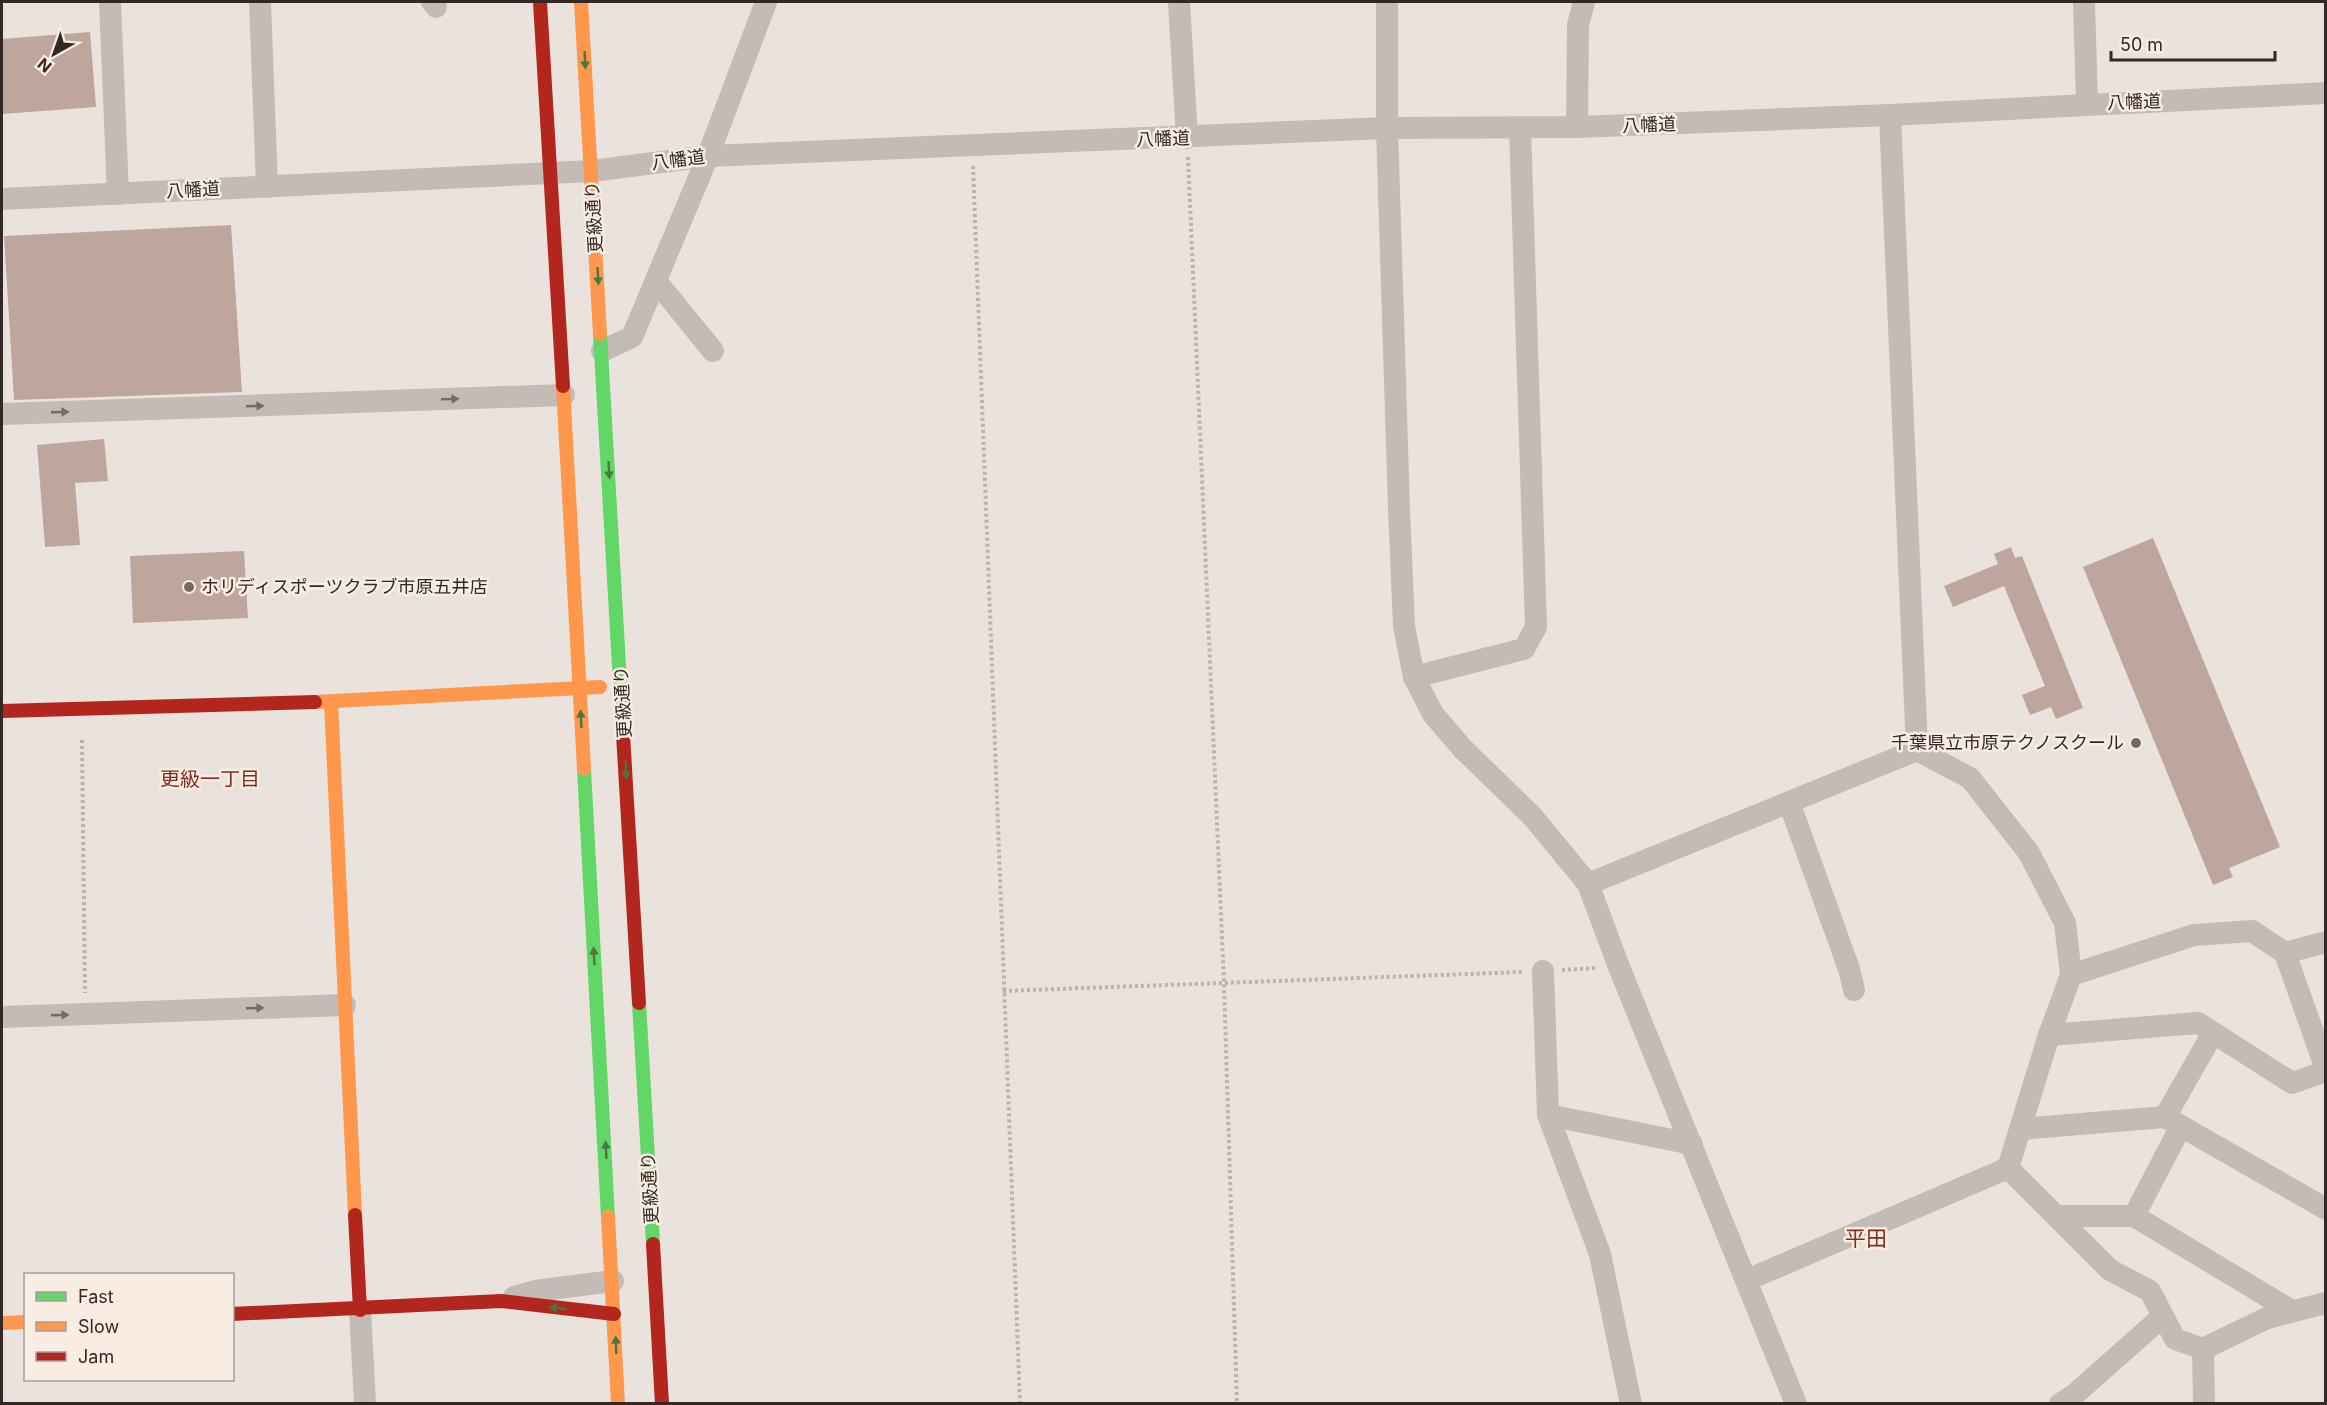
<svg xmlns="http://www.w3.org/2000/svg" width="2327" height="1405" font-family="Inter,'Noto Sans JP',sans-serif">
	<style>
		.building { fill: #bea59e }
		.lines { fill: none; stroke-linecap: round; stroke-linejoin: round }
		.path { stroke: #bcb3ae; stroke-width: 4; stroke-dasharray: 3 3; stroke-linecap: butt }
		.street { stroke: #c3bbb6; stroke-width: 22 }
		.fast { stroke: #63d668; stroke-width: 14 }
		.slow { stroke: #ff974d; stroke-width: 14 }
		.jam { stroke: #b3261e; stroke-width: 14 }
		.oneway { fill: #497643 }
		.oneway2 { fill: #746a66 }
		.poi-dot { fill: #736965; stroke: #f8ece3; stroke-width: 2 }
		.labels { text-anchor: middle; stroke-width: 5; stroke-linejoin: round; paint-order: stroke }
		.street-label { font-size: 18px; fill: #332825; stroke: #f8ece3 }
		.poi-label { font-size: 18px; fill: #332825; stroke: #f8ece3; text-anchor: start }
		.neighbourhood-label { font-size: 20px; fill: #812d1f; stroke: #f8ece3 }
		.quarter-label { font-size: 21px; fill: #812d1f; stroke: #f8ece3 }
	</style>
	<rect width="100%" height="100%" fill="#eae3dd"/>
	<!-- building -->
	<g class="building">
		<path d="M90 32 96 107 2 114V39Z"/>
		<path d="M231 225 242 392 14 400 4 236Z"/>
		<path d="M104 439 108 481 75 483 80 545 45 547 37 445Z"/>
		<path d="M2153 538 2280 847 2229 868 2233 877 2213 885 2083 567Z"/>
		<path d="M2011 547 2015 558 2022 556 2083 708 2056 719 2051 707 2030 715 2022 695 2045 686 2004 586 1953 607 1944 586 1998 564 1994 554Z"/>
		<path d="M244 551 248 618 133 623 130 556Z"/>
	</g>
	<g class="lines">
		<!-- path -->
		<g class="path">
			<path d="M1188 157 1224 983 1237 1404"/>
			<path d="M973 166 1020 1404"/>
			<path d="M82 740 85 993"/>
			<path d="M1562 970 1597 968"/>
			<path d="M1003 991 1522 972"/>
		</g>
		<!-- street -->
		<g class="street">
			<path d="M110 2 118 194"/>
			<path d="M260 2 267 187"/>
			<path d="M432 2 436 7"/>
			<path d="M1179 2 1187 138"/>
			<path d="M1387 2V128L1399 509 1404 626 1414 677 1433 714 1463 749 1532 816 1588 884 1619 967 1796 1404"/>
			<path d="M2084 2 2087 104"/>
			<path d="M1890 115 1917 750"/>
			<path d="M1577 127 1578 25 1584 2"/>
			<path d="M2 199 592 171 708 156 1387 128 1577 127 1890 115 2326 93"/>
			<path d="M656 281 713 351"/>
			<path d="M602 351 632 337 708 156 766 2"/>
			<path d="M2 414 564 395"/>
			<path d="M1414 677 1524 649 1536 627 1520 128"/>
			<path d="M1917 750 1970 778 2029 853 2065 923 2071 975 2049 1035 2008 1168 2110 1270 2150 1291 2175 1339 2203 1349 2267 1318 2326 1303"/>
			<path d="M1789 802 1849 969 1854 990"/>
			<path d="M1588 884 1917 750"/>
			<path d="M2285 953 2326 942"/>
			<path d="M1543 971 1548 1115 1600 1254 1631 1404"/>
			<path d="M2071 975 2194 935 2252 931 2285 953 2326 1069"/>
			<path d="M2 1017 345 1005"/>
			<path d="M2049 1035 2198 1023 2292 1083 2326 1071"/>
			<path d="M1548 1115 1692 1144"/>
			<path d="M2165 1117 2213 1033"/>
			<path d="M2020 1129 2165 1117 2326 1209"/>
			<path d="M2056 1216H2134L2292 1311"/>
			<path d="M2134 1216 2181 1126"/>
			<path d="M1747 1280 2008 1168"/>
			<path d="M514 1297 535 1291 613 1281"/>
			<path d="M360 1310 365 1404"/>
			<path d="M2203 1349 2204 1404"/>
			<path d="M2060 1404 2074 1395 2162 1317"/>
		</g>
		<!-- fast -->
		<g class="fast">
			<path d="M600 334 621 701"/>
			<path d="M584 769 608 1217"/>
			<path d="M639 1003 653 1244"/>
		</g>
		<!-- slow -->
		<g class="slow">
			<path d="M581 2 600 334"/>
			<path d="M563 386 584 769"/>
			<path d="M315 702 600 687"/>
			<path d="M331 702 355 1215"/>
			<path d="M608 1217 618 1404"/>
			<path d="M2 1323 26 1322"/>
		</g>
		<!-- jam -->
		<g class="jam">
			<path d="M540 2 563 386"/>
			<path d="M621 701 639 1003"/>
			<path d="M2 711 315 702"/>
			<path d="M355 1215 360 1310"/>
			<path d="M653 1244 662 1404"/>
			<path d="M232 1314 501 1301 614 1314"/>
		</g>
	</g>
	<!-- one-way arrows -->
	<defs><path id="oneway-solid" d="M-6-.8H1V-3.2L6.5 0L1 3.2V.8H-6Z" transform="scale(1.5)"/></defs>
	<g class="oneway">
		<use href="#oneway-solid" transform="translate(585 60) rotate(87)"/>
		<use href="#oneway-solid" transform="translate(598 276) rotate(87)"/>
		<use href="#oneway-solid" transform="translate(609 470) rotate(87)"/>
		<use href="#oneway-solid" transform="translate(581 719) rotate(-93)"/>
		<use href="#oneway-solid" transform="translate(626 770) rotate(87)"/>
		<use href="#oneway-solid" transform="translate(594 956) rotate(-93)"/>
		<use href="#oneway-solid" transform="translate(606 1150) rotate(-93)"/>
		<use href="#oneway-solid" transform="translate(558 1308) rotate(-174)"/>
		<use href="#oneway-solid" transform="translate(616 1345) rotate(-92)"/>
	</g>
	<g class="oneway2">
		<use href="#oneway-solid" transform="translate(450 399) rotate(-2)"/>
		<use href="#oneway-solid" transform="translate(255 406) rotate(-2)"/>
		<use href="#oneway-solid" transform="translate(60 412) rotate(-2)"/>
		<use href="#oneway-solid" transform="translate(255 1008) rotate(-2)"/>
		<use href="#oneway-solid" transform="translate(60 1015) rotate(-2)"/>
	</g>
	<!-- markers -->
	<g class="poi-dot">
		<circle cx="189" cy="587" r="6"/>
		<circle cx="2136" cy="743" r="6"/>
	</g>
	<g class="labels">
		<!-- street labels -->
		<g class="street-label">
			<text transform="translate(2134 102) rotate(-2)" y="6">八幡道</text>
			<text transform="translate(1649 125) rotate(-2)" y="6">八幡道</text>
			<text transform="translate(1163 139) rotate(-2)" y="6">八幡道</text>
			<text transform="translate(678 160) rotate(-7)" y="6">八幡道</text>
			<text transform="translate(193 190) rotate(-3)" y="6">八幡道</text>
			<text transform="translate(594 217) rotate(-93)" y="6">更級通り</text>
			<text transform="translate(623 702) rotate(-93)" y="6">更級通り</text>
			<text transform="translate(650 1188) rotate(-93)" y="6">更級通り</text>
		</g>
		<!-- poi labels -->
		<g class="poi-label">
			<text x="201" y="593">ホリディスポーツクラブ市原五井店</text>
			<text x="2124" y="749" text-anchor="end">千葉県立市原テクノスクール</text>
		</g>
		<!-- neighbourhood labels -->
		<g class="neighbourhood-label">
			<text x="210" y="786">更級一丁目</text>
		</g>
		<!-- quarter labels -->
		<g class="quarter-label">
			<text x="1866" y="1246">平田</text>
		</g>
	</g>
	<!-- border -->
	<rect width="2327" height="1405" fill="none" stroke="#332825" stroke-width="6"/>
	<!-- legend -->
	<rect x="24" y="1273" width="210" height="108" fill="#f8ece3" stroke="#a99e97" stroke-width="1.5"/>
	<rect x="36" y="1292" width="30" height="9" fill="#63d668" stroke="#a99e97" stroke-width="1.5"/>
	<text x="78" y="1303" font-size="18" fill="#332825">Fast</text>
	<rect x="36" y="1322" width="30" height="9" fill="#ff974d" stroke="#a99e97" stroke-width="1.5"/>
	<text x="78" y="1333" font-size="18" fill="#332825">Slow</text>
	<rect x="36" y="1352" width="30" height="9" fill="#b3261e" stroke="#a99e97" stroke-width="1.5"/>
	<text x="78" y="1363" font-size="18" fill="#332825">Jam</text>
	<!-- north arrow -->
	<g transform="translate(54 54) rotate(220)" stroke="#f8ece3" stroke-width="4.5" paint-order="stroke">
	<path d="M0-4.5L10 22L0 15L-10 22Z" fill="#332825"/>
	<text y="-9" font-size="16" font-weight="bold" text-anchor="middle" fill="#332825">N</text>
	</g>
	<!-- scale -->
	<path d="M2111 51v9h164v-9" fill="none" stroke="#332825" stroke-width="3"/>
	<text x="2120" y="51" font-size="18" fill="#332825" stroke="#f8ece3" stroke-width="4.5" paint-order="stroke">50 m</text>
</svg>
